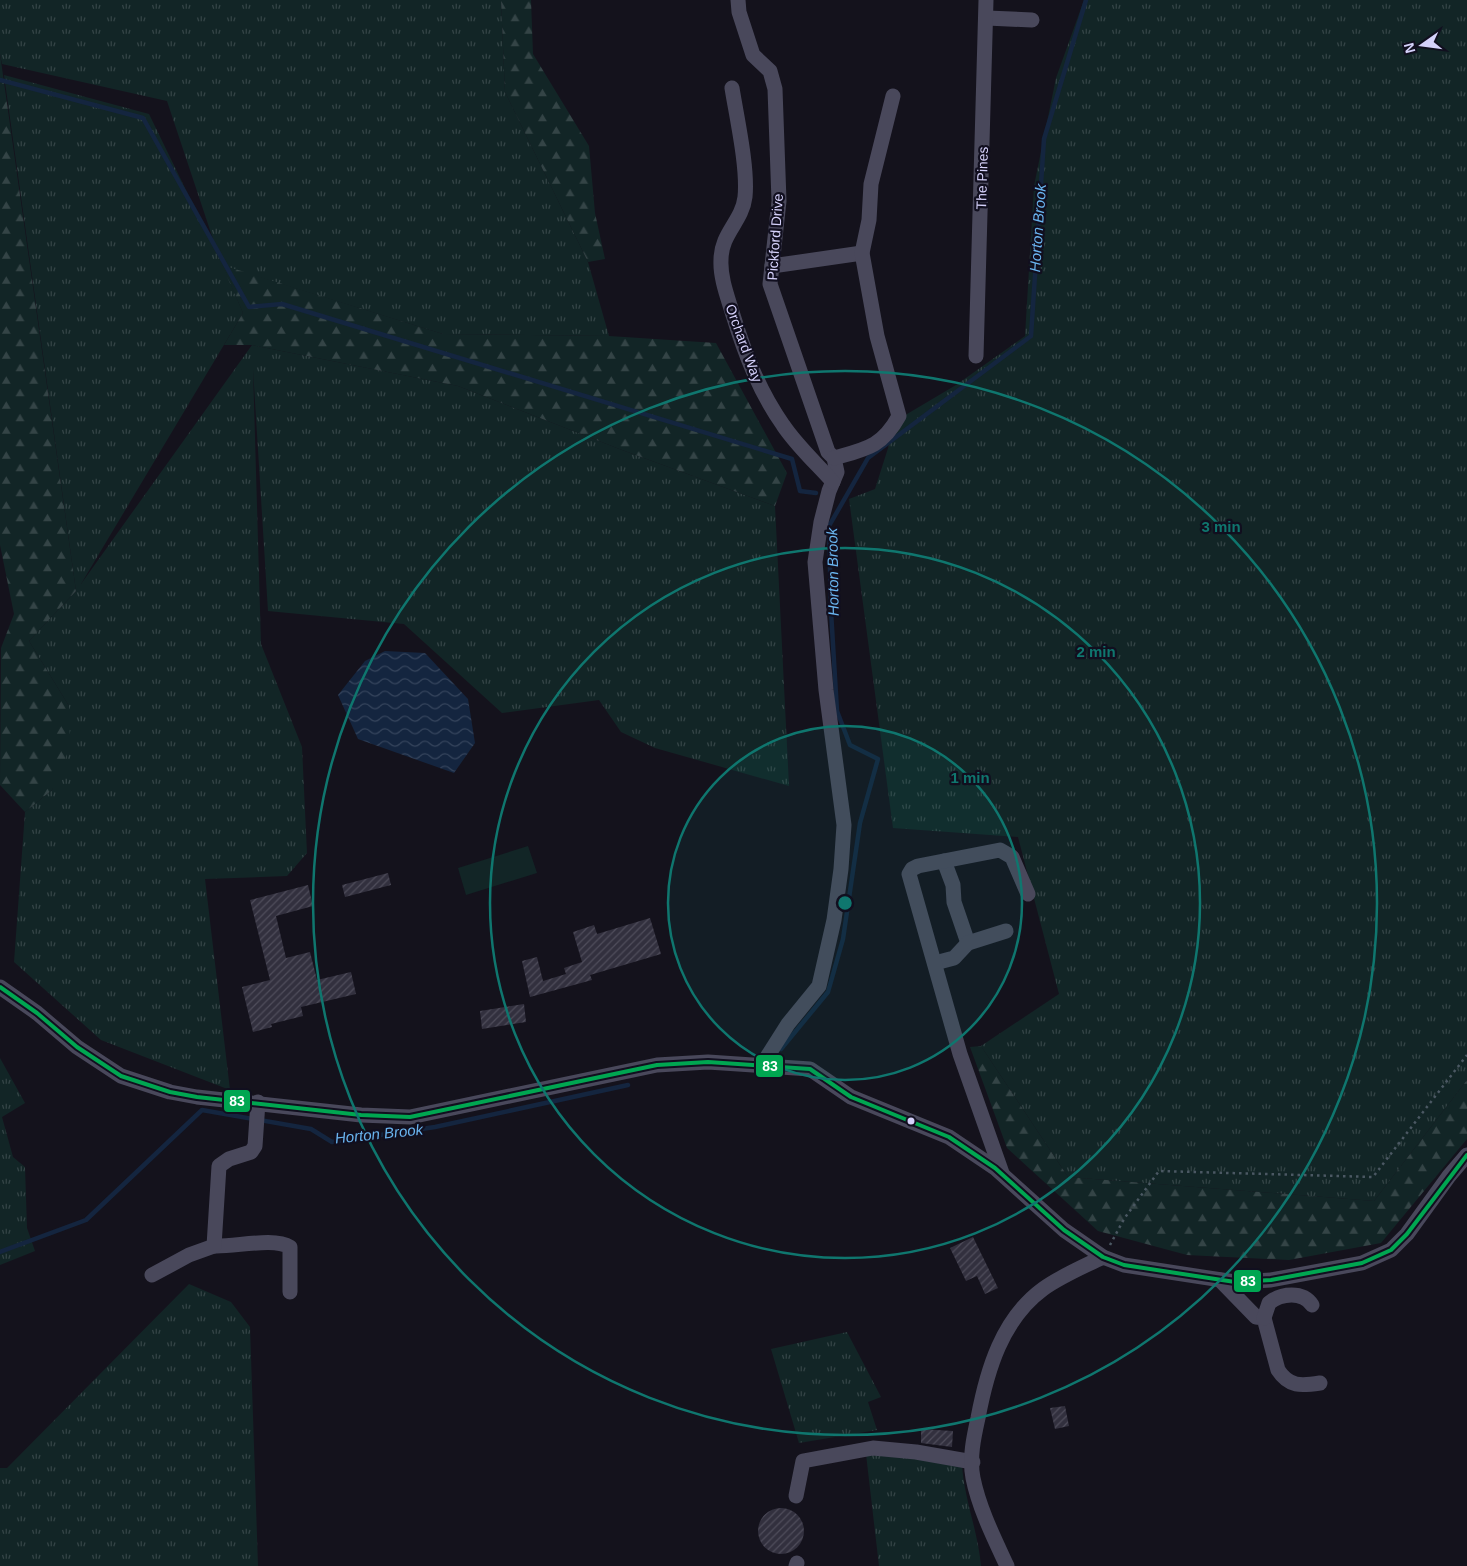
<svg xmlns="http://www.w3.org/2000/svg" width="1467" height="1566" font-family="Helvetica,sans-serif">
	<style>
		.grass { fill: url(#grass-tufts) }
		.forest { fill: url(#forest-firs) }
		.pitch { fill: #122526 }
		.water { fill: url(#water-waves) }
		.lines { fill: none; stroke-linecap: round; stroke-linejoin: round }
		.stream { stroke: #14253f; stroke-width: 4.5 }
		.building { fill: url(#building-hatch) }
		.path { stroke: #4b5863; stroke-width: 2.5; stroke-dasharray: 2.5 4; stroke-linecap: butt }
		.minor { stroke: #49485b; stroke-width: 15 }
		.bus-1-casing { stroke: #110f1f; stroke-width: 8 }
		.bus-1 { stroke: #00a651; stroke-width: 4 }
		.ring { fill: none; stroke: #0f766e; stroke-width: 2.5 }
		.bus-dot { fill: #d5d1fa; stroke: #110f1f; stroke-width: 2 }
		.labels { text-anchor: middle; stroke-width: 4.5; stroke-linejoin: round; paint-order: stroke }
		.street-label { font-size: 14px; fill: #d5d1fa; stroke: #110f1f }
		.water-label { font-size: 15px; font-style: italic; fill: #6ab5f0; stroke: #110f1f }
		.centre { fill: #0f766e; stroke: #110f1f; stroke-width: 2.5 }
		.ring-label { font-size: 15px; text-anchor: middle; font-weight: bold; fill: #0f766e; stroke: #110f1f; stroke-width: 4.5; stroke-linejoin: round; paint-order: stroke }
		.line-badge { stroke: #110f1f; stroke-width: 2 }
		.badge-label { font-size: 14px; text-anchor: middle; font-weight: bold; fill: #fff }
	</style>
	<defs>
		<pattern id="grass-tufts" width="24" height="20" patternUnits="userSpaceOnUse" patternTransform="scale(1.25)"><rect width="24" height="20" fill="#122526"/><path d="M3 7l-1-3M5 7V3M7 7l1-3M15 17l-1-3M17 17v-4M19 17l1-3" fill="none" stroke="#344446"/></pattern>
		<pattern id="forest-firs" width="22" height="20" patternUnits="userSpaceOnUse" patternTransform="scale(1.25)"><rect width="22" height="20" fill="#122526"/><path d="M5 1l3.5 6h-7zM16 11l3.5 6h-7z" fill="#344446"/></pattern>
		<pattern id="water-waves" width="16" height="10" patternUnits="userSpaceOnUse" patternTransform="scale(1.25)"><rect width="16" height="10" fill="#14253f"/><path d="M0 5q4-4 8 0t8 0" fill="none" stroke="#35445c"/></pattern>
		<pattern id="building-hatch" width="6" height="6" patternUnits="userSpaceOnUse" patternTransform="scale(1.25)"><rect width="6" height="6" fill="#32303e"/><path d="M-1 1l2-2M0 6l6-6M5 7l2-2" fill="none" stroke="#4f4d5b"/></pattern>
	</defs>
	<rect width="100%" height="100%" fill="#14121c"/>
	<!-- grass -->
	<g class="grass">
		<path d="M0 0H501L505 92 588 262 609 336 443 334 223 266 243 313 81 584 252 345 458 386 622 450 775 506 789 786 655 748 621 732 599 700 502 713 404 624 268 611 253 369 261 644 302 747 307 853 287 876 205 879 230 1090 101 1040 14 962 25 812 52 790 69 706 29 641 76 591 4 75 149 114 220 260 167 101 2 64 0 54Z"/>
		<path d="M1084 0H1467V1080L1374 1201 1068 1177 981 1046 1059 994 1018 837 893 828 849 499 875 489 897 420 956 385 1025 336 1034 186 1056 78Z"/>
		<path d="M0 1058 25 1103 2 1117 13 1157 25 1167 27 1228 35 1251 0 1265Z"/>
		<path d="M189 1284 231 1302 250 1327 258 1566H0V1468H7Z"/>
		<path d="M847 1332 881 1397 868 1402 877 1430 799 1443 771 1349Z"/>
		<path d="M866 1454 962 1464C964 1499 978 1531 981 1566H879Z"/>
	</g>
	<!-- forest -->
	<g class="forest">
		<path d="M501 0H531L533 54 589 146 595 213 605 259 588 262 505 92Z"/>
		<path d="M0 54 76 591 29 641 69 706 70 747 52 790 25 812 0 785 1 648 14 614 0 545Z"/>
		<path d="M222 265 443 334 609 336 716 343 787 473 775 506 622 450 458 386 252 345H224L243 313Z"/>
		<path d="M981 1046 1068 1177 1374 1201 1467 1080V1139L1381 1243 1289 1260 1187 1255 1098 1231 1007 1148 970 1047Z"/>
	</g>
	<!-- pitch -->
	<path class="pitch" d="M528 846 537 873 466 895 458 868Z"/>
	<!-- water -->
	<path class="water" d="M385 651 425 653 468 699 475 743 454 773 358 739 338 695 365 661Z"/>
	<g class="lines">
		<!-- stream -->
		<g class="stream">
			<path d="M0 80 143 118 249 307 282 304 792 459 800 491 816 493"/>
			<path d="M781 1049 828 992 843 939 860 823 878 759 850 745 837 711 831 611 829 526 868 458 1031 336 1044 139 1086 0"/>
			<path d="M0 1252 86 1220 202 1110 311 1129 332 1142 435 1127 628 1085"/>
		</g>
	</g>
	<!-- building -->
	<g class="building">
		<path d="M388 873 391 885 345 897 342 885Z"/>
		<path d="M308 885 313 906 276 916 286 958 310 952 317 980 351 972 356 994 301 1007 303 1016 271 1024 272 1027 253 1032 242 987 270 980 250 900Z"/>
		<path d="M650 918 661 954 590 975 592 980 530 997 522 961 537 957 543 981 566 974 564 968 582 962 573 932 594 925 597 934Z"/>
		<path d="M524 1004 526 1022 482 1029 480 1011Z"/>
		<path d="M973 1237 998 1288 985 1294 977 1276 966 1281 950 1248Z"/>
		<path d="M1065 1406 1069 1426 1055 1429 1050 1408Z"/>
		<path d="M921 1429 953 1431 952 1447 921 1443Z"/>
		<circle cx="781" cy="1531" r="23"/>
	</g>
	<g class="lines">
		<!-- path -->
		<path class="path" d="M1110 1245 1124 1219 1159 1171 1373 1177 1467 1055"/>
		<!-- minor -->
		<g class="minor">
			<path d="M738 0 739 12 753 55 770 71 775 89 779 201 770 284 828 452 834 458 837 472 829 491 821 522 815 562 826 690 844 825 841 869 834 920 819 986 788 1024 762 1065"/>
			<path d="M987 18 1032 20"/>
			<path d="M732 88C737 119 748 168 745 197 742 222 721 233 721 260 720 278 728 298 733 315 745 354 759 391 783 425 797 446 817 464 833 482"/>
			<path d="M772 266 862 253"/>
			<path d="M976 356 986 0"/>
			<path d="M834 458C866 449 882 447 899 416L877 336 862 253 869 220 871 184 893 96"/>
			<path d="M944 861 953 885 954 902 968 943"/>
			<path d="M935 963 954 958 968 943 1006 931"/>
			<path d="M0 987 37 1013 77 1047 121 1076 170 1092 197 1097 361 1115 410 1117 657 1065 708 1062 810 1069 851 1097 949 1137 995 1168 1064 1230 1103 1257 1124 1265 1235 1282 1271 1280 1362 1263 1391 1250 1407 1234 1449 1176 1467 1155"/>
			<path d="M1002 1173 960 1054 909 874 912 869 918 866 1000 850 1012 857 1028 894"/>
			<path d="M214 1246C235 1247 274 1237 290 1247V1292"/>
			<path d="M152 1275 189 1255 214 1246 219 1166 229 1159 251 1152 255 1146 258 1102"/>
			<path d="M1220 1280 1256 1317 1264 1318 1278 1370C1289 1387 1301 1386 1320 1383"/>
			<path d="M1264 1318 1269 1303C1281 1293 1303 1291 1312 1305"/>
			<path d="M796 1496 803 1461 873 1448 916 1452 973 1462"/>
			<path d="M796 1566 797 1563"/>
			<path d="M1007 1566C994 1538 979 1508 973 1478 969 1458 974 1436 978 1418 987 1370 1002 1319 1043 1289 1061 1276 1083 1267 1103 1257"/>
		</g>
		<defs>
			<path id="bus-1" d="M0 987 37 1013 77 1047 121 1076 170 1092 197 1097 361 1115 410 1117 657 1065 708 1062 810 1069 851 1097 949 1137 995 1168 1064 1230 1103 1257 1124 1265 1235 1282 1271 1280 1362 1263 1391 1250 1407 1234 1467 1155"/>
		</defs>
		<!-- bus-1 casing -->
		<use href="#bus-1" class="bus-1-casing"/>
		<!-- bus-1 -->
		<use href="#bus-1" class="bus-1"/>
	</g>
	<!-- distance rings -->
	<circle cx="845" cy="903" r="177" fill="#0f766e" fill-opacity=".12"/>
	<g class="ring">
		<circle cx="845" cy="903" r="177"/>
		<circle cx="845" cy="903" r="355"/>
		<circle cx="845" cy="903" r="532"/>
	</g>
	<!-- markers -->
	<circle class="bus-dot" cx="911" cy="1121" r="4.5"/>
	<g class="labels">
		<!-- street labels -->
		<g class="street-label">
			<text transform="translate(982 178) rotate(-88)" y="5">The Pines</text>
			<text transform="translate(775 237) rotate(-86)" y="5">Pickford Drive</text>
			<text transform="translate(744 343) rotate(70)" y="5">Orchard Way</text>
		</g>
		<!-- water labels -->
		<g class="water-label">
			<text transform="translate(1038 228) rotate(-86)" y="5">Horton Brook</text>
			<text transform="translate(833 572) rotate(-91)" y="5">Horton Brook</text>
			<text transform="translate(379 1134) rotate(-6)" y="5">Horton Brook</text>
		</g>
	</g>
	<circle cx="845" cy="903" r="8" class="centre"/>
	<g class="ring-label">
		<text x="1221" y="532">3 min</text>
		<text x="1096" y="657">2 min</text>
		<text x="970" y="783">1 min</text>
	</g>
	<g class="line-badge">
		<rect x="755" y="1054" width="29" height="24" rx="5" fill="#00a651"/>
		<rect x="223" y="1089" width="28" height="24" rx="5" fill="#00a651"/>
		<rect x="1233" y="1269" width="29" height="24" rx="5" fill="#00a651"/>
	</g>
	<g class="badge-label">
		<text x="770" y="1071">83</text>
		<text x="237" y="1106">83</text>
		<text x="1248" y="1286">83</text>
	</g>
	<!-- north arrow -->
	<g transform="translate(1422 45) rotate(256)" stroke="#110f1f" stroke-width="4" paint-order="stroke">
	<path d="M0-4L9 19L0 12L-9 19Z" fill="#d5d1fa"/>
	<text y="-8" font-size="14" font-weight="bold" text-anchor="middle" fill="#d5d1fa">N</text>
	</g>
</svg>
